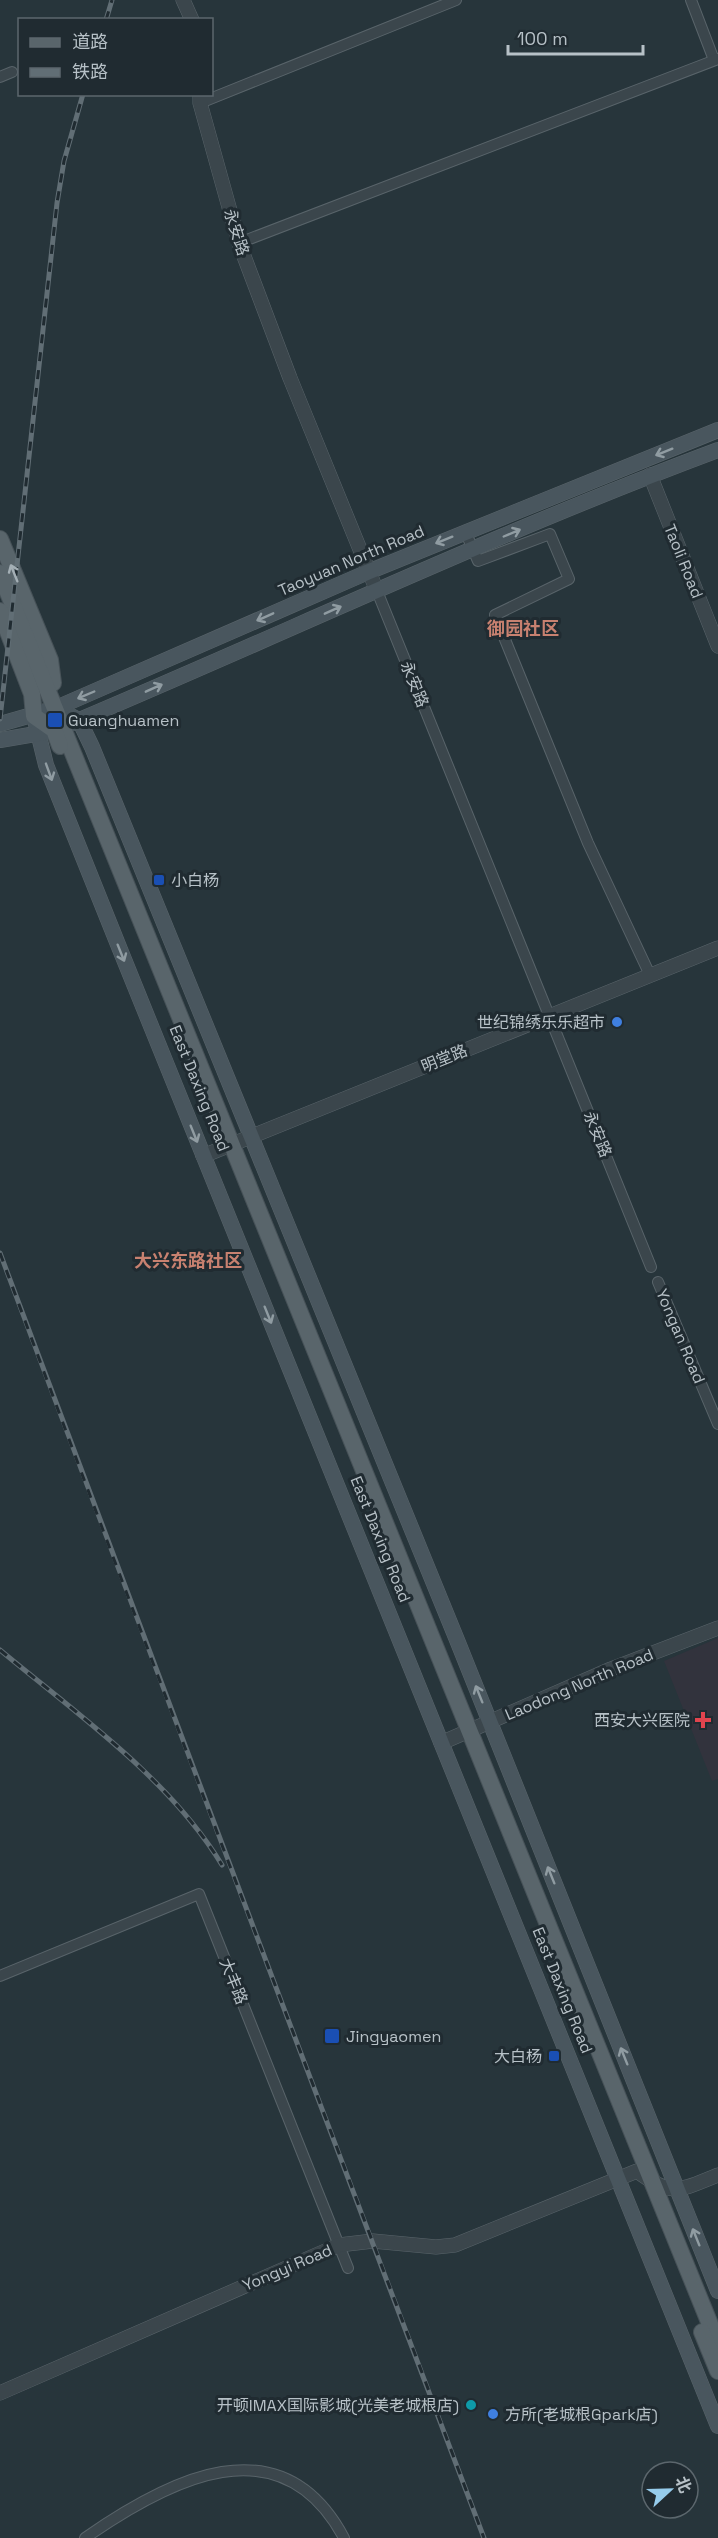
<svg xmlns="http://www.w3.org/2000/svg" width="718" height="2538" font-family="'Space Grotesk','Noto Sans SC',sans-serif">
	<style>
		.medical { fill: #32333d }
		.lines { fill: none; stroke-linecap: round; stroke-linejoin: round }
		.minor-casing { stroke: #59646a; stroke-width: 12 }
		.tertiary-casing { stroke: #59646a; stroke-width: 15 }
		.secondary-casing { stroke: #59646a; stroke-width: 16 }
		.primary-casing { stroke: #475258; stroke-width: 18 }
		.minor { stroke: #3b464c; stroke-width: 10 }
		.tertiary { stroke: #3b464c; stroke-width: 14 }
		.secondary { stroke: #49565e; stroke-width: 15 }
		.primary { stroke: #59656b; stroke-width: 16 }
		.rail-casing { stroke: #616e75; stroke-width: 5 }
		.rail { stroke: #202b31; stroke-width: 3; stroke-dasharray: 9; stroke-linecap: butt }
		.oneway { stroke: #909ca2 }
		.oneway2 { stroke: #a4afb5 }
		.transit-dot { fill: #1a4fb4; stroke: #202b31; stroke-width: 2 }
		.shop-dot { fill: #3f7fe0; stroke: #202b31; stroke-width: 2 }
		.health-dot { fill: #e0444e; stroke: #202b31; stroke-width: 2 }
		.culture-dot { fill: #0f9aa8; stroke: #202b31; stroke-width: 2 }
		.labels { text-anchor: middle; stroke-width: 6; stroke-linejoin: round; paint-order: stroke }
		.street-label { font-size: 16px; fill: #b7c1c7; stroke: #202b31 }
		.poi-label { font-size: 16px; fill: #b7c1c7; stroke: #202b31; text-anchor: start }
		.neighbourhood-label { font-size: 18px; font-weight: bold; fill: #c88170; stroke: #202b31 }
	</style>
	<rect width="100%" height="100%" fill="#27353b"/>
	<!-- medical -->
	<path class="medical" d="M718 1638V1779L712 1781 664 1661Z"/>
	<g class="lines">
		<defs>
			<g id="minor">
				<path d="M691 0 714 60"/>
				<path d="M0 77 12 72"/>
				<path d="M200 103 456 0"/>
				<path d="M239 243 718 59"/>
				<path d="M465 531 478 561 550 534 569 579 495 615 588 843 650 975"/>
				<path d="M377 591 651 1267"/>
				<path d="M658 1282 718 1424"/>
				<path d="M0 1976 199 1894 348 2268"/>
				<path d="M85 2538C168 2480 281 2420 344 2538"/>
			</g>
			<g id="tertiary">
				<path d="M183 0 192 20"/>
				<path d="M200 94V103L239 243 290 378 377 591"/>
				<path d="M650 475 718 646"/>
				<path d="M203 1156 718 948"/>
				<path d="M441 1743 611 1669 718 1628"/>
				<path d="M0 2393 339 2245 373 2241 436 2247 455 2245 637 2171C672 2198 680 2190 718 2175"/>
			</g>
			<g id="secondary">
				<path d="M56 708 79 720 92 747 457 1640 718 2291"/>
				<path d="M34 716 46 765 119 947 718 2426"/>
				<path d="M0 724 56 708 368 572 718 430"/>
				<path d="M70 724C286 633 498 532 718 450"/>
				<path d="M0 740 47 732"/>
			</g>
			<g id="primary">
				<path d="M0 539 50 660 53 683"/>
				<path d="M0 573 718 2344"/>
				<path d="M0 611 32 694 34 716 54 730 60 746"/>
				<path d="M702 2332 718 2371"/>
			</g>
		</defs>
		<!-- minor casing -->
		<use href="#minor" class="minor-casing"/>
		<!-- tertiary casing -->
		<use href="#tertiary" class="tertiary-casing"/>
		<!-- secondary casing -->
		<use href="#secondary" class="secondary-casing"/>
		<!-- primary casing -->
		<use href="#primary" class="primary-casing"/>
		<!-- minor -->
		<use href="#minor" class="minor"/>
		<!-- tertiary -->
		<use href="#tertiary" class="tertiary"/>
		<!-- secondary -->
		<use href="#secondary" class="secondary"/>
		<!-- primary -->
		<use href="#primary" class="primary"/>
		<defs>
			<g id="rail">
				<path d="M106 20 112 0"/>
				<path d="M0 719 57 203 64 161 83 94"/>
				<path d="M0 1253C158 1683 324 2109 484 2538"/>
				<path d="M0 1650C77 1714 170 1779 222 1865"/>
			</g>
		</defs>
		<!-- rail casing -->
		<use href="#rail" class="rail-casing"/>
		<!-- rail -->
		<use href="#rail" class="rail"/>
	</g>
	<!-- one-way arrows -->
	<defs><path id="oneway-shaft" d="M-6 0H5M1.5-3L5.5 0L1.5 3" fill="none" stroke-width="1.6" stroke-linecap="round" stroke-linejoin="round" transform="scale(1.5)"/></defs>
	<g class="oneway">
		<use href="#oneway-shaft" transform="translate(664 452) rotate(158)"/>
		<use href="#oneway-shaft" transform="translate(512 533) rotate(-23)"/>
		<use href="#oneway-shaft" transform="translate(444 540) rotate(158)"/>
		<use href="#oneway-shaft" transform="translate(333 610) rotate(-24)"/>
		<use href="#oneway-shaft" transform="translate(265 617) rotate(156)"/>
		<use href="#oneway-shaft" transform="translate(154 688) rotate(-24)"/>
		<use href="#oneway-shaft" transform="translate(86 695) rotate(157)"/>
		<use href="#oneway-shaft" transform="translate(49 772) rotate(70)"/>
		<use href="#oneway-shaft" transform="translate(121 953) rotate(68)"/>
		<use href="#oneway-shaft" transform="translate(194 1134) rotate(68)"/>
		<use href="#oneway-shaft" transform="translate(268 1315) rotate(68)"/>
		<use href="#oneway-shaft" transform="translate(479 1694) rotate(-112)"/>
		<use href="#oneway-shaft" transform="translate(551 1875) rotate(-112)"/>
		<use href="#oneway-shaft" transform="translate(624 2056) rotate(-112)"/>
		<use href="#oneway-shaft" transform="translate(696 2237) rotate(-112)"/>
	</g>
	<use class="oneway2" href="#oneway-shaft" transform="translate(14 573) rotate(-112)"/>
	<!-- markers -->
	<g class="transit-dot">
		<rect x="47" y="712" width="16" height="16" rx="3"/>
		<rect x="153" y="874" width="12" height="12" rx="3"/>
		<rect x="324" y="2028" width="16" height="16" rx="3"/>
		<rect x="548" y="2050" width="12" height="12" rx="3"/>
	</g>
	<g class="shop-dot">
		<circle cx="617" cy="1022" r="6"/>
		<circle cx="493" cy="2414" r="6"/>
	</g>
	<path class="health-dot" d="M700 1711h6v6h6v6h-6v6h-6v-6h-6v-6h6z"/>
	<circle class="culture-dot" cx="471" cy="2405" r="6"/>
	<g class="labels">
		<!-- street labels -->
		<g class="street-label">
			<text transform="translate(237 232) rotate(72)" y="6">永安路</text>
			<text transform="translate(351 560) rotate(-23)" y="6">Taoyuan North Road</text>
			<text transform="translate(684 561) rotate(68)" y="6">Taoli Road</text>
			<text transform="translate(415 684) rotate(68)" y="6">永安路</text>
			<text transform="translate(444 1058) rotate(-22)" y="6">明堂路</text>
			<text transform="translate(200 1088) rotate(68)" y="6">East Daxing Road</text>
			<text transform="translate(598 1134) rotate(68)" y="6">永安路</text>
			<text transform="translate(681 1336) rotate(67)" y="6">Yongan Road</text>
			<text transform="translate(381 1539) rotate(68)" y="6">East Daxing Road</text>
			<text transform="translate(579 1684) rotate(-23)" y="6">Laodong North Road</text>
			<text transform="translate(234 1981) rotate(68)" y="6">大丰路</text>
			<text transform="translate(563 1990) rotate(68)" y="6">East Daxing Road</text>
			<text transform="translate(287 2267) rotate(-23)" y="6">Yongyi Road</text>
		</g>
		<!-- poi labels -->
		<g class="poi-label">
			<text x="68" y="726">Guanghuamen</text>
			<text x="171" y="886">小白杨</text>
			<text x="605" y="1028" text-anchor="end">世纪锦绣乐乐超市</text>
			<text x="690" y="1726" text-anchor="end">西安大兴医院</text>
			<text x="346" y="2042">Jingyaomen</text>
			<text x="542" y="2062" text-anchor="end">大白杨</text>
			<text x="459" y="2411" text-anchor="end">开顿IMAX国际影城(光美老城根店)</text>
			<text x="505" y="2420">方所(老城根Gpark店)</text>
		</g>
		<!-- neighbourhood labels -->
		<g class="neighbourhood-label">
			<text x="523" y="635">御园社区</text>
			<text x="188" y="1267">大兴东路社区</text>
		</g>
	</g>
	<!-- legend -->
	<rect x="18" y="18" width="195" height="78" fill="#202b31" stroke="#5c676d" stroke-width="1.5"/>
	<rect x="30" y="38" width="30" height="9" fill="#59656b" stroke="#5c676d" stroke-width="1.5"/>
	<text x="72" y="48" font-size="18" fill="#b7c1c7">道路</text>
	<rect x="30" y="68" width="30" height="9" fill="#616e75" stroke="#5c676d" stroke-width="1.5"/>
	<text x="72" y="78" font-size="18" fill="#b7c1c7">铁路</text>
	<!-- north arrow -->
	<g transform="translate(670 2490) rotate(68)"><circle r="28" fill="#202b31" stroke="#5c676d" stroke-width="1.5"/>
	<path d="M0-4.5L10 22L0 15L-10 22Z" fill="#96ccec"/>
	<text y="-9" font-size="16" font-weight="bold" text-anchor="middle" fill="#b7c1c7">北</text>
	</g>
	<!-- scale -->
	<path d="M508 45v9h135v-9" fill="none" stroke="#b7c1c7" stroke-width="3"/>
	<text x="517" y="45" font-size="18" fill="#b7c1c7" stroke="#202b31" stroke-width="4.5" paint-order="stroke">100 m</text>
</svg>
